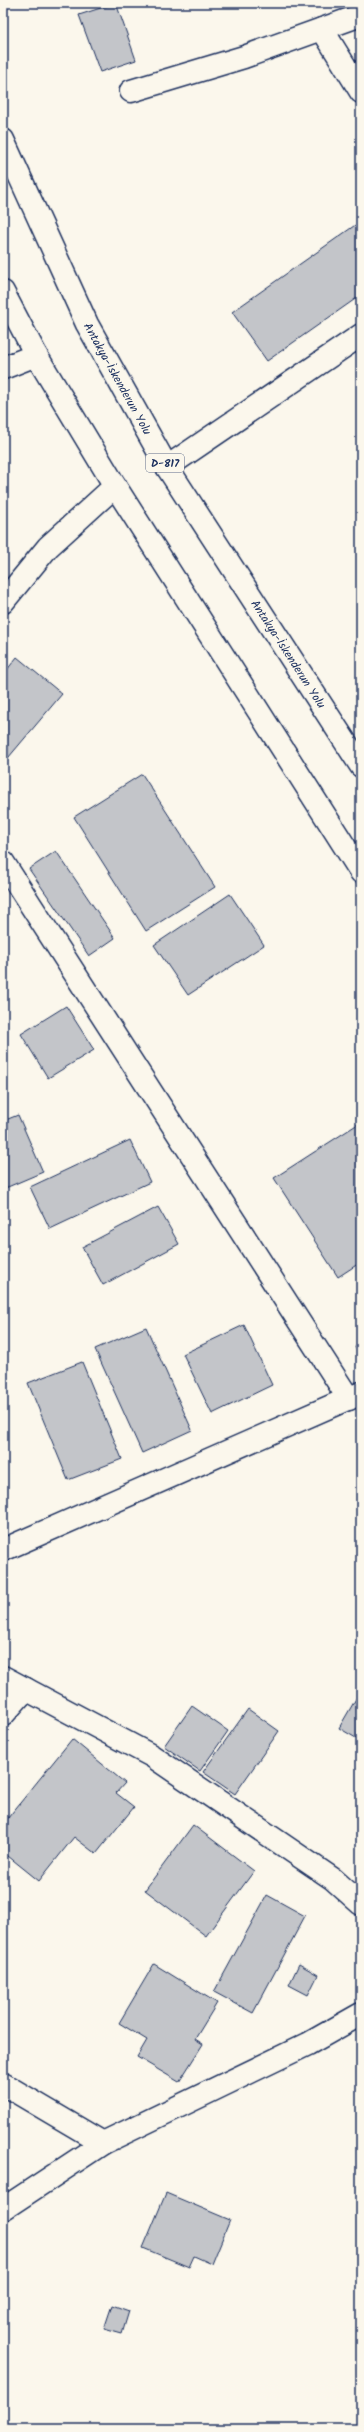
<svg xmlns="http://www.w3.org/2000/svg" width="364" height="2432" font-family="Kalam,sans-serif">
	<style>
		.building { fill: #c3c5c9; stroke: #1b2f5e }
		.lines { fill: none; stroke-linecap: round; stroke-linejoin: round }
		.minor-casing { stroke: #1b2f5e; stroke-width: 25 }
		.highway-casing { stroke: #1b2f5e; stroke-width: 25 }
		.minor { stroke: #fbf7ec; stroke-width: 22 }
		.highway { stroke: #fbf7ec; stroke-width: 22 }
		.labels { text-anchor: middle; stroke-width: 3.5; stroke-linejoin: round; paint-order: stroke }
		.shield { fill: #fbf7ec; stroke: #5e6b89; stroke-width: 1 }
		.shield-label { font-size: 11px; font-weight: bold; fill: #1b2f5e }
		.street-label { font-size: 12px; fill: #1b2f5e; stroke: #fbf7ec }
	</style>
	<rect width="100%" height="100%" fill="#fbf7ec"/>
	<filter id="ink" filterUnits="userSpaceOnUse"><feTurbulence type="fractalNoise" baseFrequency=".025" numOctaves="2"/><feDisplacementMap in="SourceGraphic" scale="8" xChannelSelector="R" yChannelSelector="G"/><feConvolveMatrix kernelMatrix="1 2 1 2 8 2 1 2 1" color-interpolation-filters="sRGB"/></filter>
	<g filter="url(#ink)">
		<!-- building -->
		<g class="building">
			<path d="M116 3 136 60 100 72 79 15Z"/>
			<path d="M282 3H296L284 7Z"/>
			<path d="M361 221V295L267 361 232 312Z"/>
			<path d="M17 657 62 694 3 764V675Z"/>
			<path d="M142 774 215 887 146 931 74 817Z"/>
			<path d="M56 851 115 938 89 956 29 869Z"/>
			<path d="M230 894 264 945 188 995 154 945Z"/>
			<path d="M66 1006 94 1050 48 1078 21 1034Z"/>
			<path d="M18 1115 43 1172 3 1189V1121Z"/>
			<path d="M361 1122V1262L338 1277 274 1178Z"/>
			<path d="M130 1140 150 1182 50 1229 30 1187Z"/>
			<path d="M158 1207 179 1244 103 1285 82 1247Z"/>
			<path d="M244 1325 272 1385 212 1414 183 1354Z"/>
			<path d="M146 1327 192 1430 142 1453 95 1349Z"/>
			<path d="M361 1344V1359L355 1347Z"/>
			<path d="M82 1362 122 1459 68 1480 28 1383Z"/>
			<path d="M361 1690V1741L339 1728Z"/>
			<path d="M192 1706 228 1731 200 1771 164 1746Z"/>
			<path d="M248 1709 279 1731 235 1794 203 1772Z"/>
			<path d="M72 1739 125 1783 116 1793 134 1807 96 1854 74 1837 39 1881 3 1852V1824Z"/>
			<path d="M193 1825 254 1871 206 1936 145 1890Z"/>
			<path d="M267 1895 305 1916 253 2013 214 1992Z"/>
			<path d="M154 1964 217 2003 195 2039 203 2044 179 2082 137 2057 147 2040 119 2023Z"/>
			<path d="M299 1964 318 1975 308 1995 289 1985Z"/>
			<path d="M166 2193 230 2220 212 2264 194 2256 189 2267 143 2248Z"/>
			<path d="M112 2305 129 2311 122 2334 104 2329Z"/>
		</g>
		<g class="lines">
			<defs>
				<g id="minor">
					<path d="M322 29 361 92"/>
					<path d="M131 91 244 57 361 15"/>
					<path d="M3 368 36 355"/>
					<path d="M167 467 361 335"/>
					<path d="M3 602 48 547 115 486"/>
					<path d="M3 862 349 1399"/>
					<path d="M3 1550 361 1393"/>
					<path d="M3 1677 152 1756 333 1879 361 1904"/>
					<path d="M3 1715 26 1689"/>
					<path d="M3 2084 103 2143"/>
					<path d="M3 2209 103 2143 308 2044 361 2014"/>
				</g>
				<g id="highway">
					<path id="s1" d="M3 140 87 324 167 467 361 766"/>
					<path d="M3 292 36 355 115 486 361 872"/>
				</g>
			</defs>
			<!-- minor casing -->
			<use href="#minor" class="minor-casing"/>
			<!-- highway casing -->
			<use href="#highway" class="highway-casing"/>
			<!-- minor -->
			<use href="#minor" class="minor"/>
			<!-- highway -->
			<use href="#highway" class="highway"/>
		</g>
	</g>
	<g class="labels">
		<!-- shield labels -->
		<rect class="shield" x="146" y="454" width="38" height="18" rx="3"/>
		<g class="shield-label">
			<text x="165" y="467">D-817</text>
		</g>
		<!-- street labels -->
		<g class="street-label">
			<text dy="4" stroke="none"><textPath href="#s1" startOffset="265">Antakya-İskenderun Yolu</textPath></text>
			<text dy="4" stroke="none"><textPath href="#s1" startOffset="589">Antakya-İskenderun Yolu</textPath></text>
		</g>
	</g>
	<!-- margin -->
	<rect width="364" height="2432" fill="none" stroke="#fbf7ec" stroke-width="16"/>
	<rect x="8" y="8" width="348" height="2416" fill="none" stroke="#1b2f5e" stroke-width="1.5" filter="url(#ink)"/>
</svg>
